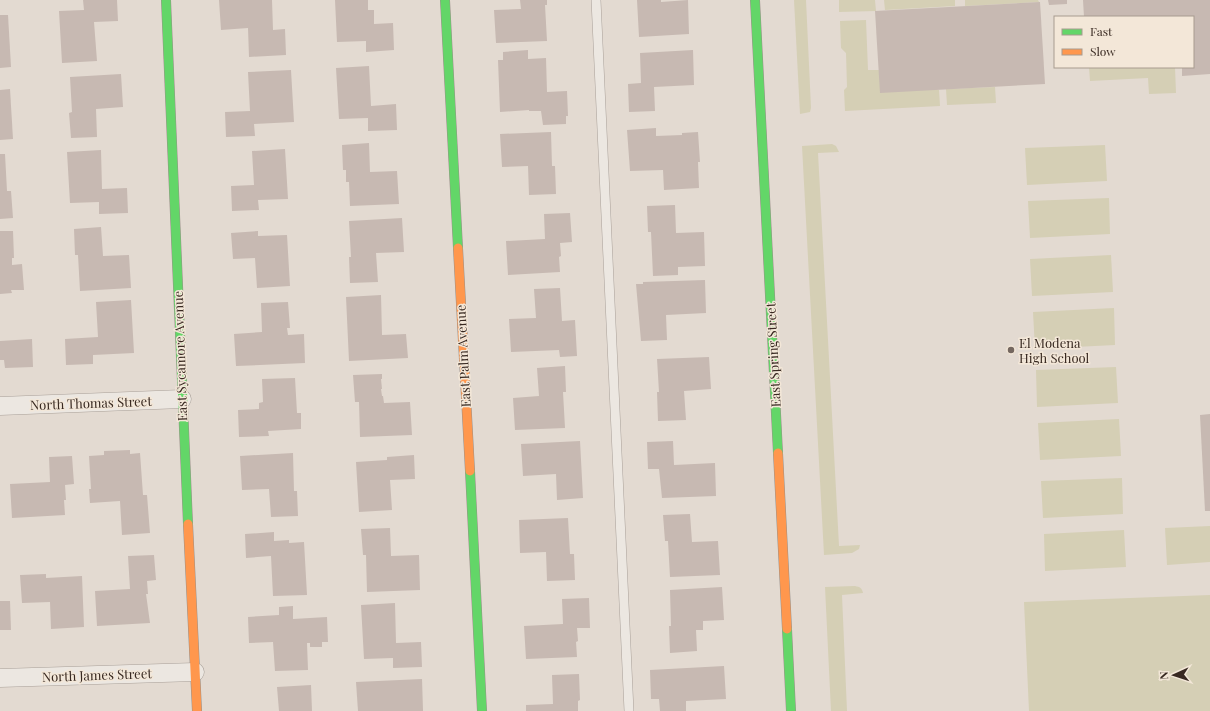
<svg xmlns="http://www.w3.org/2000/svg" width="1210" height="711" font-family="'Playfair Display',serif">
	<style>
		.green { fill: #d5cfb5 }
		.building { fill: #c7b9b2 }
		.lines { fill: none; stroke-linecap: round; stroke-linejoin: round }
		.lane-casing { stroke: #a9a099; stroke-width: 10 }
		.street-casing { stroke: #a9a099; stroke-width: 19 }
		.fast-casing { stroke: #999089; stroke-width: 10 }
		.slow-casing { stroke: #999089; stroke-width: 10 }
		.lane { stroke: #ece7e1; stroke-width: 9 }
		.street { stroke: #ece7e1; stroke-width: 18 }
		.fast { stroke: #63d668; stroke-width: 9 }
		.slow { stroke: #ff974d; stroke-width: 9 }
		.poi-dot { fill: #74675f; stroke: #f3e7d8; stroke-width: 1.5 }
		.labels { text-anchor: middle; stroke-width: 3; stroke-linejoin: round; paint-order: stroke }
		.poi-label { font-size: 13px; fill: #382921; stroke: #f3e7d8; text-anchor: start }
		.street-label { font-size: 13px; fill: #382921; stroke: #f3e7d8 }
	</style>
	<rect width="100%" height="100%" fill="#e3dad1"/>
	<!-- green -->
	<g class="green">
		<path d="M794 0H806L811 108 810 112 800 114Z"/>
		<path d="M839 0H875L876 11 839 12Z"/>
		<path d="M884 0H955V6L885 10Z"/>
		<path d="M965 0H1038L1039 2 965 6Z"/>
		<path d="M866 20 868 70H879L939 90 940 106 845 111 844 90 847 87 846 53 841 48 840 21Z"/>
		<path d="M1089 67H1175L1176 93 1149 94 1148 78 1090 81Z"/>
		<path d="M995 87 996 103 947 105 946 89Z"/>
		<path d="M832 144 836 146 839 152 818 153 839 546 860 545 859 549 852 553 824 555 802 146Z"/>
		<path d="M1105 145 1107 181 1027 185 1025 148Z"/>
		<path d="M1109 198 1110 234 1030 238 1028 201Z"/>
		<path d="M1111 255 1113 292 1032 296 1030 259Z"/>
		<path d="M1114 308 1115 345 1035 349 1033 312Z"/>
		<path d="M1116 367 1118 403 1037 407 1036 370Z"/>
		<path d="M1119 419 1121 456 1040 460 1038 423Z"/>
		<path d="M1122 478 1123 514 1043 518 1041 481Z"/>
		<path d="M1210 526V562L1167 565 1165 528Z"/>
		<path d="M1124 530 1126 567 1045 571 1044 534Z"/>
		<path d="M855 586C860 587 862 588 863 593L842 595 847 711H831L825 587Z"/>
		<path d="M1210 595V711H1029L1024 602Z"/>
	</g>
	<!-- building -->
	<g class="building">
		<path d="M83 0H117L118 21 94 22 97 61 62 63 59 11 84 10Z"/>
		<path d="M219 0H272L273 30 285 29 286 55 249 57 248 28 221 30Z"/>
		<path d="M335 0H368V10H374V24L393 23 394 50 366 52V41L337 42Z"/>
		<path d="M520 0H547V5H545L547 41 496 43 494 10 521 9Z"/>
		<path d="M637 0H661V2L688 0 689 34 639 37Z"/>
		<path d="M1048 0H1067V4L1049 5Z"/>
		<path d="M1083 0H1210V74L1182 76V67H1193V17H1084Z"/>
		<path d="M1040 2 1045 84 880 93 875 11Z"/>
		<path d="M0 15H8L11 67 0 68Z"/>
		<path d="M528 50V59L546 58 547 92 567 91 568 116H566V124L543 125 541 111H529V110L500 112 498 60H503V52Z"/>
		<path d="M693 50 694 85 654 87 655 111 629 112 628 84 641 83 640 53Z"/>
		<path d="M369 66 371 106 396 104 397 130 368 131V118L339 119 336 68Z"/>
		<path d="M291 70 294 122 254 124 255 136 226 137 225 112 250 111 248 72Z"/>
		<path d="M121 74 123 107 96 109 97 137 71 138 69 113 72 112 70 77Z"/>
		<path d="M10 89 13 139 0 140V90Z"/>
		<path d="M656 128V136L682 135V133L698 132 700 162H698L699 188 664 190 663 170 630 171 627 130Z"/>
		<path d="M551 132 552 166H555L556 194 529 195 528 166 502 167 500 134Z"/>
		<path d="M369 143 370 172 397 171 399 204 350 206 349 182H346V170H343L342 145Z"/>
		<path d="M285 149 288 199 258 200 259 210 232 211 231 186 254 185 252 151Z"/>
		<path d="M101 150 102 189 127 188 128 213 99 214V202L70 203 67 152Z"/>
		<path d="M0 154H5L7 191H11L13 218 0 219Z"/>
		<path d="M675 205 676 233 704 232 705 266 678 267V275L653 276 651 232H648L647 206Z"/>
		<path d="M570 213 572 242 560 243 561 256 559 257 560 272 508 275 506 241 545 239 544 214Z"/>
		<path d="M402 218 404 252 376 253 378 282 350 283 349 257H351L349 221Z"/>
		<path d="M101 227 103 256 129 255 131 288 80 291 78 255H75L74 229Z"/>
		<path d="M0 231H13L14 258H12V265L22 264 24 290H11L12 293 0 294Z"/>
		<path d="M258 231V236L287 235 290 286 257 288 255 258 233 259 231 233Z"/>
		<path d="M705 280 706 313 666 315 667 340 641 341 636 284H643V282Z"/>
		<path d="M560 288 562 321 575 320 577 356 560 357 559 350 511 352 509 319 536 318 534 289Z"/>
		<path d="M381 295 382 335 406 334 408 358 349 361 346 297Z"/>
		<path d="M131 300 134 353 93 355V364L66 365 65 339 98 337 96 302Z"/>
		<path d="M288 302 290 328H287L288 335 304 334 305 363 236 366 234 334 262 332 261 303Z"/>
		<path d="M32 339 33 367 5 368 4 360H0V341Z"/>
		<path d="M709 357 711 389 684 391 686 420 658 421 657 392H659L657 359Z"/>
		<path d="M565 366 566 392H563L565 428 515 430 513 398 539 396 537 368Z"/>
		<path d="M382 374V379H381L382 389H381L382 396H383L384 403 410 402 412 435 360 437 359 402H355L353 375Z"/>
		<path d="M295 378 297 413H301V429L268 431 269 436 239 437 238 410 259 409V403L263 402 262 379Z"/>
		<path d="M1210 414V511H1205L1200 415Z"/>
		<path d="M580 441 583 498 557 500 556 474 523 476 521 444Z"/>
		<path d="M673 441 674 465 715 463 716 496 662 498 659 469H648L647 442Z"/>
		<path d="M130 450V454L140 453 143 495H147L150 533 122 535 120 501 90 503 89 489H91L89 456 104 455V451Z"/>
		<path d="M293 453 294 491H297L298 516 271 517 269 489 242 490 240 456Z"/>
		<path d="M414 455 415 479 390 480 392 510 359 512 356 462 387 460V457Z"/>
		<path d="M72 456 74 484 65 485 66 500H64L65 515 12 518 10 484 50 482 49 457Z"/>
		<path d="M690 514 692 542 718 541 720 575 670 577 668 541H665L663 515Z"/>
		<path d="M568 518 570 554H574L575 580 547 581 546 552 520 553 519 520Z"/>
		<path d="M390 528 391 556 419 555 420 590 367 592 366 555H363L361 529Z"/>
		<path d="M274 532V541L289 540V543L304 542 307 595 273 596 271 556 246 558 245 534Z"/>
		<path d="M154 555 156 580 147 581 148 594H146L150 623 97 626 95 591 130 589 128 556Z"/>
		<path d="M46 574V578L82 576 84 627 51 629 50 602 22 603 20 575Z"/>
		<path d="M722 587 724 620 703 621V630H696L697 651 670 653 669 626H671L670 590Z"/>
		<path d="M589 598 590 628H577L578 641 576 642 577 657 526 659 524 626 563 624 562 599Z"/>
		<path d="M0 601H10L11 630H0Z"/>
		<path d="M395 603 396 643 421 642 422 667 393 668V658L364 659 361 605Z"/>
		<path d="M293 606V619L327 617 328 642H322V647H310V643H307L308 670 275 671 273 642 249 643 248 617 279 615V607Z"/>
		<path d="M724 666 726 699 686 701V711H660L659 699H651L650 670Z"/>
		<path d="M579 674 580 700 578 701V711H526V705L553 704 552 675Z"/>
		<path d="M422 679 423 711H358L356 682Z"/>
		<path d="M311 685 312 711H279L277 687Z"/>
	</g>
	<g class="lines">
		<defs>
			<path id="lane" d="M596 0 629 711"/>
			<g id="street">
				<path d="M0 406 182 399"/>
				<path d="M0 678 195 672"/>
			</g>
			<g id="fast">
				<path d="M166 0 188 524"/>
				<path d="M445 0 458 248"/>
				<path d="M755 0 778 453"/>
				<path d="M470 471 482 711"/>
				<path d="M787 629 791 711"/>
			</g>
			<g id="slow">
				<path d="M458 248 470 471"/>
				<path d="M778 453 787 629"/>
				<path d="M188 524 197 711"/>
			</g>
		</defs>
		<!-- lane casing -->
		<use href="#lane" class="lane-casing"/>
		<!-- street casing -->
		<use href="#street" class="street-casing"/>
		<!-- fast casing -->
		<use href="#fast" class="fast-casing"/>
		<!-- slow casing -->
		<use href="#slow" class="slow-casing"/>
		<!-- lane -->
		<use href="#lane" class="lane"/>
		<!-- street -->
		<use href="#street" class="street"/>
		<!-- fast -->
		<use href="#fast" class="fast"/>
		<!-- slow -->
		<use href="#slow" class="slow"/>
	</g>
	<!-- markers -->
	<circle class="poi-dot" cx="1011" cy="350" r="4"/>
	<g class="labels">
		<!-- poi labels -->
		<g class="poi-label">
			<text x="1019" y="348">El Modena<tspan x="1019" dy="15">High School</tspan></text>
		</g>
		<!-- street labels -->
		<g class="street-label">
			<text transform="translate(773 355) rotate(-93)" y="5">East Spring Street</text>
			<text transform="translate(180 356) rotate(-92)" y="5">East Sycamore Avenue</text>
			<text transform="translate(463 356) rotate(-93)" y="5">East Palm Avenue</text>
			<text transform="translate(91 403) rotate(-2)" y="5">North Thomas Street</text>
			<text transform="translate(97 675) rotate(-2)" y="5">North James Street</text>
		</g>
	</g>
	<!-- legend -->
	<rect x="1054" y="16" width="140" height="52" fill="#f3e7d8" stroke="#a89b8f"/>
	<rect x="1062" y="29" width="20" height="6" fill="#63d668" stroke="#a89b8f"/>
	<text x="1090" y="36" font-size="12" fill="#382921">Fast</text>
	<rect x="1062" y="49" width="20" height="6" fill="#ff974d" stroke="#a89b8f"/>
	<text x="1090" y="56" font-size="12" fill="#382921">Slow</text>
	<!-- north arrow -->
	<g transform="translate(1174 675) rotate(267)" stroke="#f3e7d8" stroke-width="3" paint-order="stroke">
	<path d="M0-3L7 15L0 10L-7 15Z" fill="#382921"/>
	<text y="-6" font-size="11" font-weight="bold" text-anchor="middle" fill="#382921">N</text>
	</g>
</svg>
